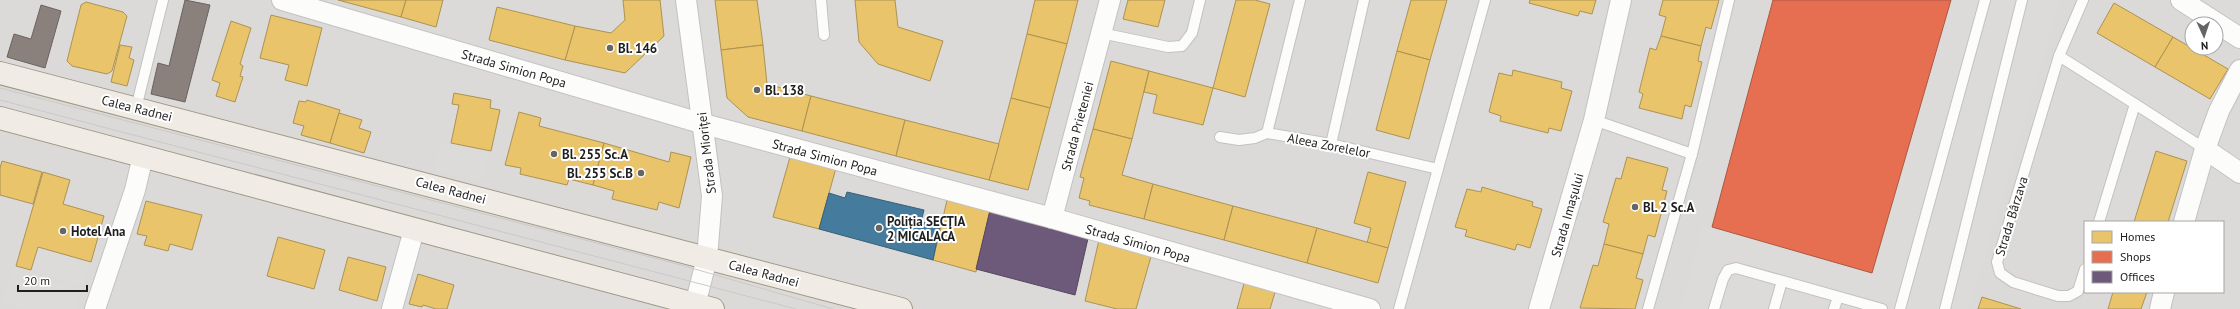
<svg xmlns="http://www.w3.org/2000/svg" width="2240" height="309" font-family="'PT Sans',sans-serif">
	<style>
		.residential { fill: #dbdad8; fill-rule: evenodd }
		.parking { fill: #dcdbda }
		.homes { fill: #e9c46a; stroke: #ac9253 }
		.shops { fill: #e76f51; stroke: #ab5742 }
		.offices { fill: #6d597a; stroke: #55475e }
		.public { fill: #457b9d; stroke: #395f77 }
		.industry { fill: #8a817c; stroke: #6a6360 }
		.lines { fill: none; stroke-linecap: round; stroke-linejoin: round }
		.lane-casing { stroke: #c3c2c1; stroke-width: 12 }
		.street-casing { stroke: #c3c2c1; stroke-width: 22 }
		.primary-casing { stroke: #a19886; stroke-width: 24 }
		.lane { stroke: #fcfcfb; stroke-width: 10 }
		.street { stroke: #fcfcfb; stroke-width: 20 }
		.primary { stroke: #f0ece5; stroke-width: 22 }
		.tram { stroke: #cacac9; stroke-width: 1 }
		.poi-dot { fill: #666564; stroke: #fff; stroke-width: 1.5 }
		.labels { text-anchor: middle; stroke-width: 4; stroke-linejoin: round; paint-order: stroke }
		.poi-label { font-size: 13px; font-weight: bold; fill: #1e1e1e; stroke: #fff; text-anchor: start }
		.street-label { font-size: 13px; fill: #1e1e1e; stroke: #fff }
	</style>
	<rect width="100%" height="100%" fill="#eceae7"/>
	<!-- residential -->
	<path class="residential" d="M0 0H2240V309H0ZM2192 24H2216V48H2192ZM2085 222H2223V292H2085Z"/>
	<!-- parking -->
	<g class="parking">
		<path d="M1951 0H2060L1969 309H1681L1703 225 1872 272Z"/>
		<path d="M2169 0H2240V43L2210 24Z"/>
		<path d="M441 143 488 153 481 182 435 171Z"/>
		<path d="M38 247 91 262 84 286 31 270Z"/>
		<path d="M12 269 81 289 76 309H23L2 303Z"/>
	</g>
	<!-- homes -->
	<g class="homes">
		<path d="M338 0H406L401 17Z"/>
		<path d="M406 0H443L436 27 401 17Z"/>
		<path d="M623 0H660L664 36 625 73 565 60 575 26 611 33 625 20Z"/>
		<path d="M715 0H757L763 45 721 50Z"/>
		<path d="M855 0H895L898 27 943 41 930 81 878 64 859 42Z"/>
		<path d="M1035 0H1078L1067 44 1027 34Z"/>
		<path d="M1128 0H1165L1158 27 1123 19Z"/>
		<path d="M1236 0H1255L1270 4 1245 97 1213 88Z"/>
		<path d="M1411 0H1447L1430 60 1397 51Z"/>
		<path d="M1530 0H1596L1592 14 1580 11 1578 16 1529 3Z"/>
		<path d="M1663 0H1719L1711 29 1706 27 1701 46 1661 36 1666 17 1659 15Z"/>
		<path d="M86 2 123 12 127 16 112 71 107 74 72 66 67 61 81 5Z"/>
		<path d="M2114 3 2173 37 2155 67 2097 33Z"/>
		<path d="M497 7 575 26 565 60 489 40Z"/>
		<path d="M271 15 322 28 307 86 285 80 289 65 260 58Z"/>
		<path d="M231 21 251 28 240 64 243 66 240 76 243 77 235 102 216 96 220 83 212 80Z"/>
		<path d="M1027 34 1067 44 1050 108 1011 98Z"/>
		<path d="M1661 36 1701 46 1698 61 1702 62 1691 107 1685 105 1682 119 1639 108 1643 94 1639 92 1650 48 1656 50Z"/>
		<path d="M2173 37 2228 69 2210 99 2155 67Z"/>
		<path d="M120 45 132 47 129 58 134 60 127 86 111 82Z"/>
		<path d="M763 45 767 84 811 96 802 131 748 117 727 98 721 50Z"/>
		<path d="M1397 51 1430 60 1409 139 1376 130Z"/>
		<path d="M1111 61 1149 71 1132 139 1093 129Z"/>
		<path d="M1513 70 1562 82 1561 88 1572 91 1561 131 1549 128 1548 133 1500 121 1501 116 1489 112 1499 73 1512 76Z"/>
		<path d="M1149 71 1213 88 1203 125 1153 113 1157 95 1144 92Z"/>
		<path d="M454 93 491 100 490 108 500 110 491 151 451 143 459 105 452 104Z"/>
		<path d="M811 96 905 120 896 156 802 131Z"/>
		<path d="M1011 98 1050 108 1028 190 989 180Z"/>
		<path d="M307 100 340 110 330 143 301 135 304 126 293 123 299 101 306 102Z"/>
		<path d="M519 112 541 118 539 126 604 143 593 185 569 179 567 185 520 174 521 168 505 165Z"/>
		<path d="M339 113 362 120 359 128 371 132 364 153 330 143Z"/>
		<path d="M905 120 999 144 989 180 896 156Z"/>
		<path d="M1093 129 1132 139 1122 175 1153 184 1144 219 1089 205 1090 201 1079 198 1084 178 1080 177Z"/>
		<path d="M604 143 669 162 671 152 691 157 679 208 659 202 657 210 612 199 614 191 593 185Z"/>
		<path d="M2156 151 2187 161 2168 222H2134Z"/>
		<path d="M790 157 836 168 819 229 773 217Z"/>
		<path d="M1627 157 1668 168 1662 190 1667 191 1655 237 1648 235 1643 254 1604 244 1609 224 1603 222 1616 178 1621 179Z"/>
		<path d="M2 161 42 172 33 204 0 195V168Z"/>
		<path d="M43 172 70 180 63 204 104 216 91 262 38 247 31 270 16 266Z"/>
		<path d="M1368 172 1406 182 1388 248 1367 243 1371 228 1354 223Z"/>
		<path d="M1153 184 1233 206 1224 240 1144 219Z"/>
		<path d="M1482 187 1533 202 1532 206 1542 209 1530 248 1517 244 1515 250 1465 236 1467 230 1455 227 1467 189 1481 192Z"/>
		<path d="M948 196 991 206 976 272 933 260Z"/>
		<path d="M146 201 202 215 192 250 170 244 168 251 144 245 147 236 137 234Z"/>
		<path d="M1233 206 1317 228 1307 263 1224 240Z"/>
		<path d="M1317 228 1388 248 1378 283 1307 263Z"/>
		<path d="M278 237 325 250 314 289 267 276Z"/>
		<path d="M1099 240 1152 253 1136 309H1117L1085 301Z"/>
		<path d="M1604 244 1643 254 1636 278 1643 280 1635 309 1580 308 1593 265 1598 266Z"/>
		<path d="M348 257 386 267 377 301 339 290Z"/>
		<path d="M418 274 454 285 447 309H436L423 305 422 307 409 304Z"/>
		<path d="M1245 280 1276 289 1270 309H1237Z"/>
		<path d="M2113 292H2147L2141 309H2108Z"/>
		<path d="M1982 297 2021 309H1978Z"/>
	</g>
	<!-- shops -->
	<path class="shops" d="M1773 0H1951L1872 273 1712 227Z"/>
	<!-- offices -->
	<path class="offices" d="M991 206 1089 234 1075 295 976 269Z"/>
	<!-- public -->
	<path class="public" d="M847 192 924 210 921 222 940 226 933 260 819 229 829 193 845 198Z"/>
	<!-- industry -->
	<g class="industry">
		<path d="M185 0 210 5 185 102 151 94 158 63 169 66Z"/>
		<path d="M41 5 61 11 45 68 7 57 14 34 31 39Z"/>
	</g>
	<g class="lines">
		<defs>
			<g id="lane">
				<path d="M821 0 824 35"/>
				<path d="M2083 0 2059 56 2135 104"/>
				<path d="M1101 33 1168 47 1182 46 1192 33 1200 0"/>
				<path d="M2059 56 1997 262 2000 273 2013 282 2058 296H2069L2078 291 2085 269"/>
				<path d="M136 108 163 0"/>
				<path d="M1594 120 1692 154"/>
				<path d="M1267 133 1300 0"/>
				<path d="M1220 137 1239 140 1255 138 1267 133 1331 144 1438 169"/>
				<path d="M1331 144 1364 0"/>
				<path d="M2099 222 2135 104 2205 149"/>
				<path d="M1399 309 1485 0"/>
				<path d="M1648 309 1692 154 1729 0"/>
				<path d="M1714 309 1723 279 1728 270 1736 268 1882 309"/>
				<path d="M1774 309 1782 281"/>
				<path d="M1834 309 1838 297"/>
				<path d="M1900 309 1985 0"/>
				<path d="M1945 309 2022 0"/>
			</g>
			<g id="street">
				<path d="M282 0 704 124 1052 218 1370 309"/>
				<path d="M686 0 712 196 707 258 694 309"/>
				<path d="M2181 0 2240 38"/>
				<path d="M2205 149 2240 173"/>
				<path d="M1052 218 1110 0"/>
				<path d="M2184 222 2205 149 2219 111 2240 70"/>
				<path d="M95 309 135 190 143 156"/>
				<path d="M392 309 414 230"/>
				<path d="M1539 309 1594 120 1621 0"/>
				<path d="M2160 309 2164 292"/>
			</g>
			<g id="primary">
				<path d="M0 73 901 309"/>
				<path d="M0 118 713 309"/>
			</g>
		</defs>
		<!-- lane casing -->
		<use href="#lane" class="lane-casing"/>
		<!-- street casing -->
		<use href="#street" class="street-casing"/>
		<!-- primary casing -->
		<use href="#primary" class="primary-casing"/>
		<!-- lane -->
		<use href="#lane" class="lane"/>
		<!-- street -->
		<use href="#street" class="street"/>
		<!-- primary -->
		<use href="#primary" class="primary"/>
		<!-- tram -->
		<g class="tram">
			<path d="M0 88 681 265 833 309"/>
			<path d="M0 100 796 309"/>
		</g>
	</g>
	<!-- markers -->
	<g class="poi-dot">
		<circle cx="610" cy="48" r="4"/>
		<circle cx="757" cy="90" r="4"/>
		<circle cx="554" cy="154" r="4"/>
		<circle cx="641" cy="173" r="4"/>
		<circle cx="1635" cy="207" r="4"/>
		<circle cx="879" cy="228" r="4"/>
		<circle cx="63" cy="231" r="4"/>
	</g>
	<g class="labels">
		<!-- poi labels -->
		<g class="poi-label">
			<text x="618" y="53">Bl. 146</text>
			<text x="765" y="95">Bl. 138</text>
			<text x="562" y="159">Bl. 255 Sc.A</text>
			<text x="633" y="178" text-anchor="end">Bl. 255 Sc.B</text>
			<text x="1643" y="212">Bl. 2 Sc.A</text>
			<text x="887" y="226">Poliția SECŢIA<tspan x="887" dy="15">2 MICALACA</tspan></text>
			<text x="71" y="236">Hotel Ana</text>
		</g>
		<!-- street labels -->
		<g class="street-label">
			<text transform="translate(514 68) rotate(16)" y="5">Strada Simion Popa</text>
			<text transform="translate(137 108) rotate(14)" y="5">Calea Radnei</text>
			<text transform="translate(1077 126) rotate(-75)" y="5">Strada Prieteniei</text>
			<text transform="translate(1329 145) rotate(11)" y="5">Aleea Zorelelor</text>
			<text transform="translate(706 153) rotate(-97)" y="5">Strada Mioriței</text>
			<text transform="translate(825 157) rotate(15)" y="5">Strada Simion Popa</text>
			<text transform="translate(451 190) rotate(15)" y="5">Calea Radnei</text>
			<text transform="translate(1567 215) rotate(-74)" y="5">Strada Imașului</text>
			<text transform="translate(2011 216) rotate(-73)" y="5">Strada Bârzava</text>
			<text transform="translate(1138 243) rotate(16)" y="5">Strada Simion Popa</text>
			<text transform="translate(764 273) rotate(15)" y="5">Calea Radnei</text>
		</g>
	</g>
	<!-- legend -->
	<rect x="2084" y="221" width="140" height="72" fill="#ffffff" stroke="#a5a5a5"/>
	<rect x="2092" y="231" width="20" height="12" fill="#e9c46a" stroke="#a5a5a5"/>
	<text x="2120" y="241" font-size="12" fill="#1e1e1e">Homes</text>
	<rect x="2092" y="251" width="20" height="12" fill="#e76f51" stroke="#a5a5a5"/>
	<text x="2120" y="261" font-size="12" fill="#1e1e1e">Shops</text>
	<rect x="2092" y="271" width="20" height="12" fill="#6d597a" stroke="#a5a5a5"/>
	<text x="2120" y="281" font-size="12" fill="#1e1e1e">Offices</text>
	<!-- north arrow -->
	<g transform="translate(2204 36) rotate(177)"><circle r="19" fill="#ffffff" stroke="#a5a5a5"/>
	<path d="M0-3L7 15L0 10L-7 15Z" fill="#666564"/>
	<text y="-6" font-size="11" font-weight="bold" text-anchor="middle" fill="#1e1e1e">N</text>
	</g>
	<!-- scale -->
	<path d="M18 285v6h69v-6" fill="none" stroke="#1e1e1e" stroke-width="2"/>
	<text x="24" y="285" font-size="12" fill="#1e1e1e" stroke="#ffffff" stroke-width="3" paint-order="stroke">20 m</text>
</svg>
